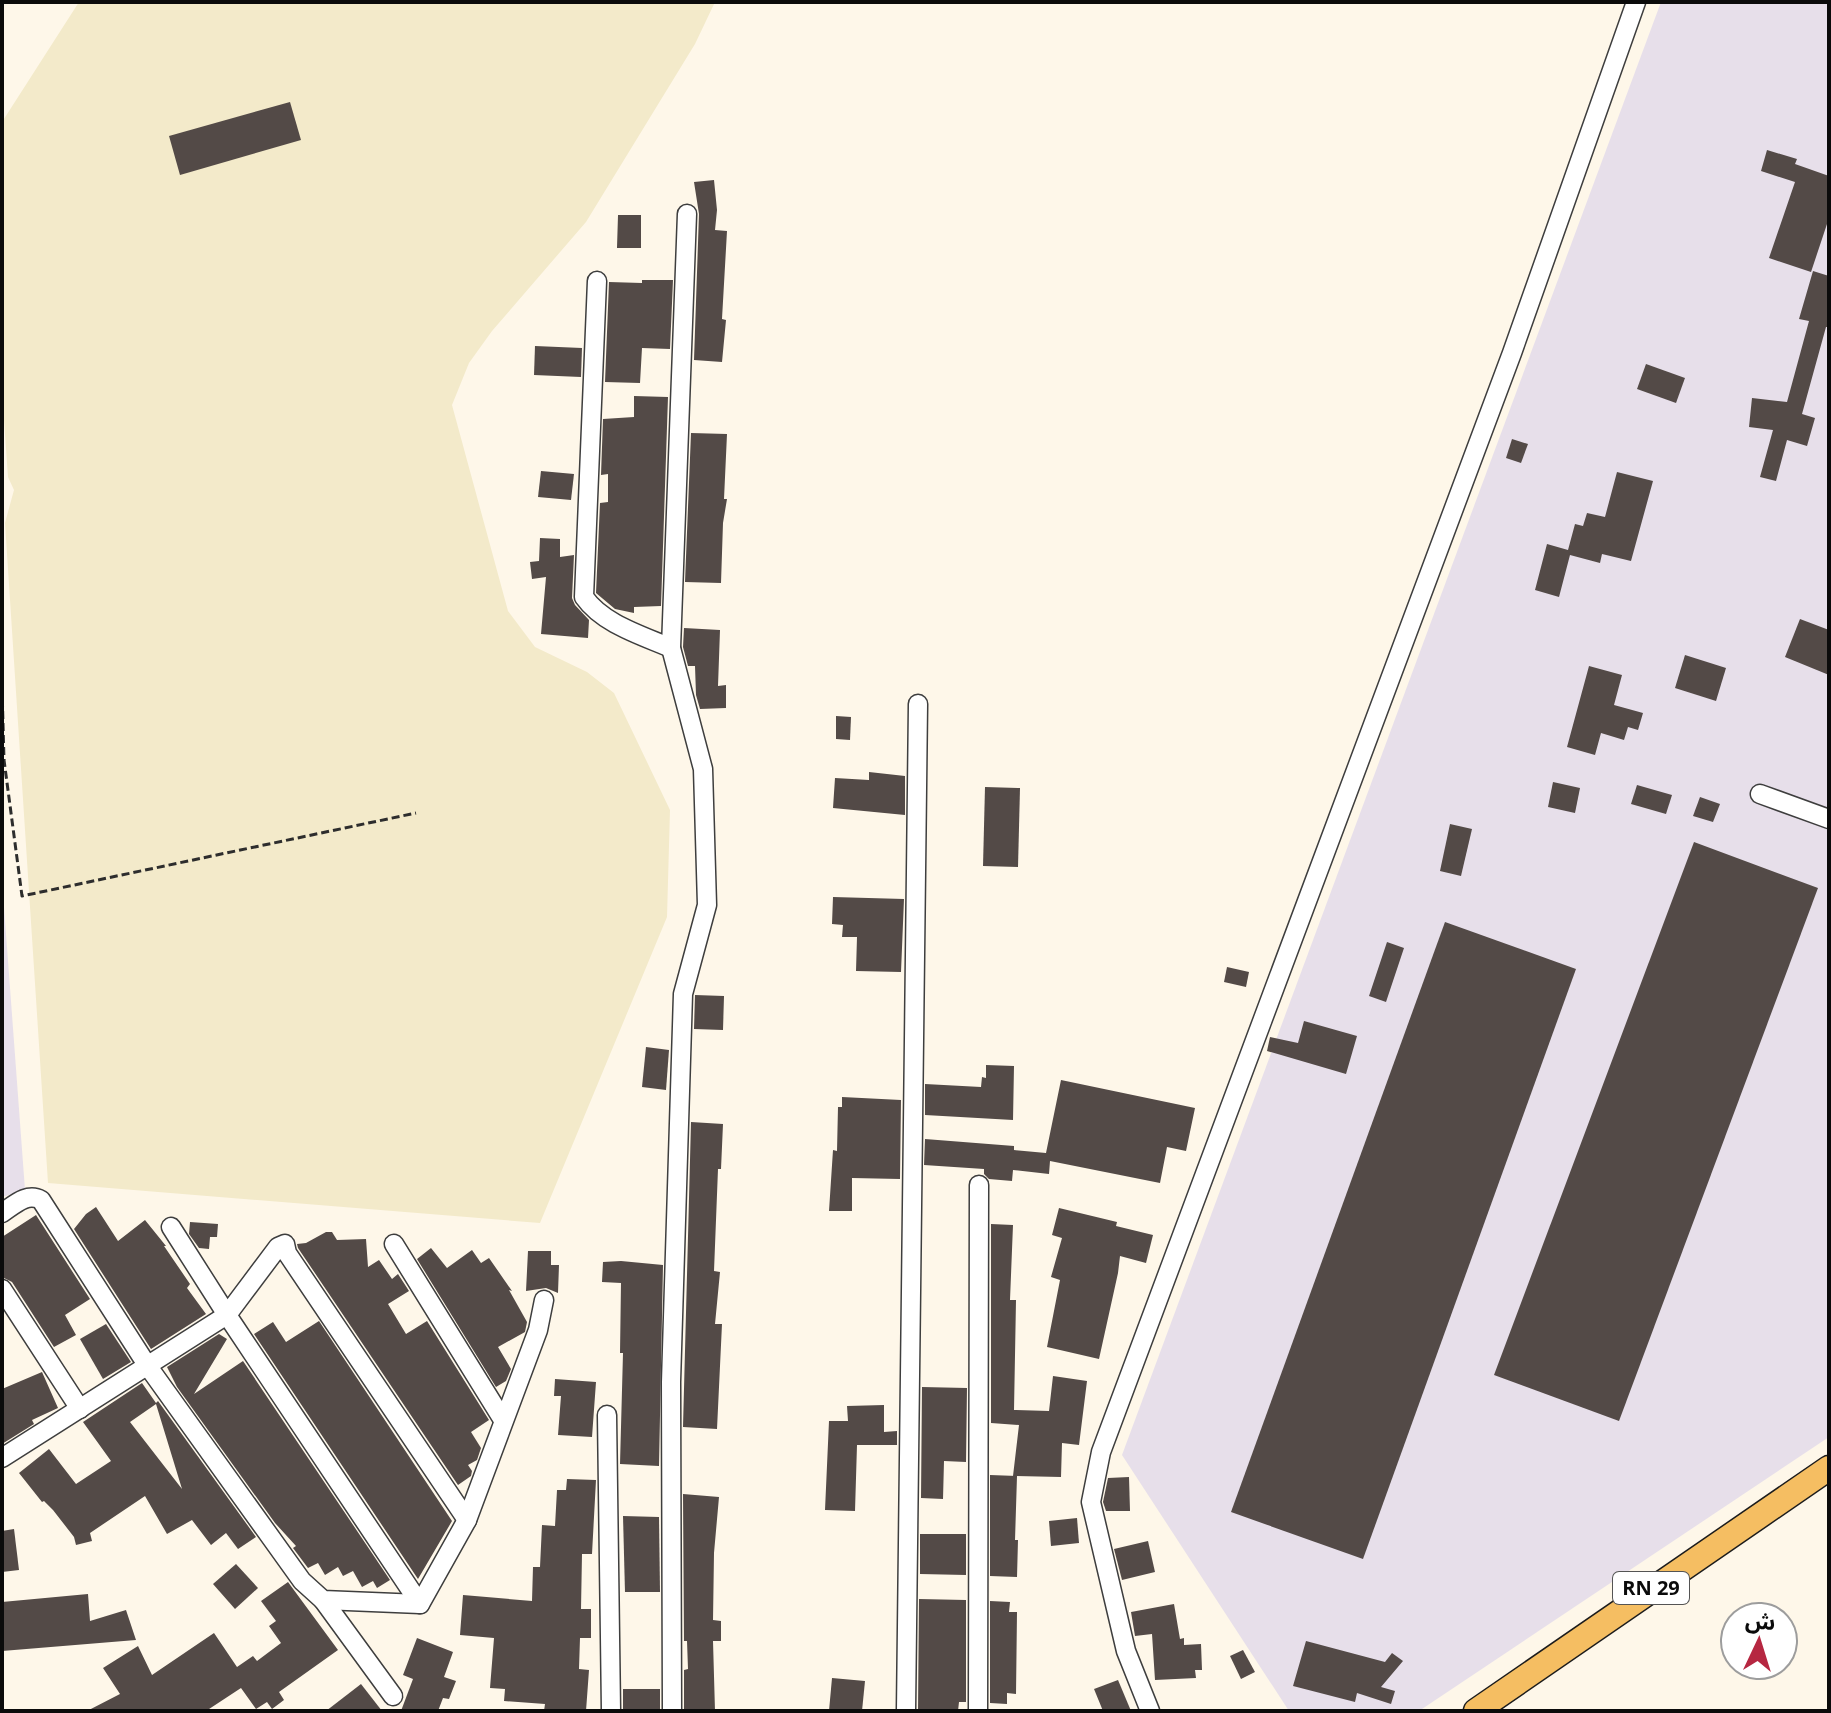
<svg xmlns="http://www.w3.org/2000/svg" width="1831" height="1713" font-family="Georgia,'Noto Sans Arabic',serif">
	<style>
		.industrial { fill: #e7dfea }
		.farmland { fill: #f3eaca }
		.building { fill: #534a47; fill-rule: evenodd }
		.lines { fill: none; stroke-linecap: round; stroke-linejoin: round }
		.minor-casing { stroke: #3e3e3e; stroke-width: 21 }
		.major-casing { stroke: #1c1c1c; stroke-width: 27 }
		.path { stroke: #2d2d2d; stroke-width: 3; stroke-dasharray: 8 4; stroke-linecap: butt }
		.minor { stroke: #fff; stroke-width: 18 }
		.major { stroke: #f5be62; stroke-width: 24 }
		.labels { text-anchor: middle; stroke-width: 8; stroke-linejoin: round; paint-order: stroke }
		.shield { fill: #fff; stroke: #545454; stroke-width: 2 }
		.shield-label { font-size: 20px; font-weight: bold; fill: #0b0b0b }
	</style>
	<rect width="100%" height="100%" fill="#fef7e9"/>
	<!-- industrial -->
	<g class="industrial">
		<path d="M1661 2H1829V1437L1419 1711H1289L1122 1455Z"/>
		<path d="M2 880 25 1190 2 1197Z"/>
	</g>
	<!-- farmland -->
	<path class="farmland" d="M79 2H715L695 44 586 222 492 331 469 363 452 405 508 611 535 647 587 672 614 693 670 810 667 917 540 1223 48 1183 5 523 14 490 8 477 2 392V122Z"/>
	<!-- building -->
	<g class="building">
		<path d="M290 102 301 140 180 175 169 136Z"/>
		<path d="M1767 150 1797 159 1795 164 1829 176V218L1811 272 1769 258 1795 182 1761 171Z"/>
		<path d="M714 180 717 210 715 230 727 231 722 319 726 320 722 362 694 360 699 214 694 182Z"/>
		<path d="M618 215H641V248H617Z"/>
		<path d="M1813 271 1829 276V327H1826L1802 414 1815 418 1807 446 1787 440 1776 481 1760 477 1773 430 1749 427 1752 398 1787 402 1809 321 1799 319Z"/>
		<path d="M642 280H673L670 349 642 348 640 383 605 382 609 282 642 283Z"/>
		<path d="M535 346 582 348 581 377 534 375Z"/>
		<path d="M1646 364 1685 378 1676 403 1637 389Z"/>
		<path d="M634 396 668 397 661 606 634 607V613L615 609 596 593 600 503 608 502V474L601 475 603 419 634 417Z"/>
		<path d="M691 433 727 434 724 499H727L723 523 721 583 685 582Z"/>
		<path d="M1512 439 1528 444 1521 463 1506 458Z"/>
		<path d="M541 471 574 474 571 500 538 497Z"/>
		<path d="M1617 472 1653 481 1631 561 1602 554 1600 563 1570 555 1559 597 1535 590 1547 544 1568 550 1575 524 1583 526 1587 513 1605 517Z"/>
		<path d="M540 538 560 539V557L574 555 572 598 575 605 589 620 588 638 541 634 546 577 532 579 530 562 539 561Z"/>
		<path d="M1800 619 1829 630V675L1785 657Z"/>
		<path d="M684 628 720 630 718 686 726 685V708L700 709 696 695 695 666H688L683 647Z"/>
		<path d="M1685 655 1726 668 1716 701 1675 688Z"/>
		<path d="M1589 666 1622 675 1614 705 1643 713 1638 730 1628 727 1624 740 1601 733 1595 755 1567 747Z"/>
		<path d="M836 716 851 717 850 740 836 739Z"/>
		<path d="M869 772 905 776V815L833 808 835 778 869 780Z"/>
		<path d="M1553 782 1580 788 1575 813 1548 807Z"/>
		<path d="M1637 785 1672 795 1666 814 1631 804Z"/>
		<path d="M985 787 1020 788 1018 867 983 866Z"/>
		<path d="M1700 797 1720 804 1713 822 1693 816Z"/>
		<path d="M1450 824 1472 829 1461 876 1440 871Z"/>
		<path d="M1694 842 1818 888 1619 1421 1494 1375Z"/>
		<path d="M833 897 904 899 901 972 856 971 857 937H842L843 925 832 924Z"/>
		<path d="M1445 922 1576 969 1363 1559 1231 1512Z"/>
		<path d="M1387 942 1404 948 1386 1002 1369 996Z"/>
		<path d="M1227 967 1249 972 1246 987 1224 982Z"/>
		<path d="M695 995 724 996 723 1030 694 1029Z"/>
		<path d="M1304 1021 1357 1036 1346 1074 1267 1051 1270 1037 1298 1043Z"/>
		<path d="M646 1047 669 1050 666 1090 642 1087Z"/>
		<path d="M986 1065 1014 1066 1013 1120 925 1115V1084L981 1087 982 1077 986 1078Z"/>
		<path d="M1061 1080 1195 1108 1186 1151 1167 1147 1160 1183 1050 1161 1049 1174 1013 1170 1012 1181 989 1179 984 1174V1169L924 1165 925 1139 1014 1146V1150L1046 1153Z"/>
		<path d="M842 1097 901 1100 900 1179 852 1178V1211H829L833 1150 837 1151 838 1107H842Z"/>
		<path d="M691 1122 723 1124 721 1169H718L714 1271 720 1272 715 1324H722L717 1429 683 1427Z"/>
		<path d="M96 1207 118 1241 145 1220 166 1246H164L190 1284 187 1288 206 1314 151 1349 74 1229 86 1214Z"/>
		<path d="M1059 1208 1117 1222 1116 1226 1153 1235 1146 1263 1120 1256 1118 1273 1099 1359 1047 1347 1060 1280 1051 1277 1062 1238 1052 1235Z"/>
		<path d="M36 1215 90 1299 65 1315 76 1335 54 1347 12 1282 2 1277V1237Z"/>
		<path d="M190 1222 218 1224 217 1237H210L209 1249 199 1248 189 1234Z"/>
		<path d="M991 1224 1013 1225 1010 1300H1016L1014 1410 1049 1411 1053 1376 1087 1381 1079 1445 1062 1443 1061 1477 1013 1476 1019 1425 991 1423Z"/>
		<path d="M326 1232H332L337 1240 366 1239 368 1267 379 1260 392 1279 398 1274 409 1291 388 1304 406 1334 427 1321 489 1420 471 1432 481 1448 477 1460 468 1465 472 1471 471 1476 458 1485 298 1248 297 1244 306 1243Z"/>
		<path d="M431 1248 447 1268 472 1250 481 1263 489 1258 512 1291 509 1290 527 1322 525 1332 498 1347 511 1369 506 1381 496 1387 417 1259Z"/>
		<path d="M528 1251H551V1265H559L558 1293 546 1288 526 1291Z"/>
		<path d="M621 1261 663 1265 659 1466 620 1464 623 1353H620L621 1283 602 1282 603 1262Z"/>
		<path d="M319 1321 452 1521 418 1579 254 1334 273 1322 286 1342Z"/>
		<path d="M106 1324 131 1362 103 1379 80 1339Z"/>
		<path d="M219 1334 227 1339 194 1394 243 1361 390 1580 377 1588 373 1581 362 1587 353 1571 343 1576 338 1567 325 1575 318 1563 308 1568 293 1548 296 1546 275 1523 177 1387 167 1367Z"/>
		<path d="M42 1372 58 1408 32 1420 34 1424 2 1444V1389Z"/>
		<path d="M555 1379 596 1382 592 1437 558 1435 561 1396H554Z"/>
		<path d="M142 1383 156 1403 158 1401 256 1537 238 1549 226 1533 211 1545 192 1520 167 1534 145 1496 90 1533 92 1541 76 1545 74 1537 53 1510 44 1501 42 1502 19 1473 49 1449 76 1484 111 1461 83 1422ZM156 1404 182 1489 130 1422Z"/>
		<path d="M922 1387 967 1388 966 1462 944 1461 943 1499 921 1498Z"/>
		<path d="M884 1405V1432L897 1431V1445H857L855 1511 825 1510 829 1421H848L847 1406Z"/>
		<path d="M990 1475 1017 1476 1015 1540H1018L1017 1577 990 1576Z"/>
		<path d="M1129 1477 1130 1511H1106L1103 1502 1108 1478Z"/>
		<path d="M567 1479 596 1480 592 1554H582L581 1609H591V1638H580L579 1669 589 1670 586 1711H544L545 1704 504 1701 505 1689 490 1688 494 1638 460 1635 463 1595 532 1601 533 1567H540L542 1525 555 1526 557 1490H566Z"/>
		<path d="M683 1494 719 1497 714 1553 713 1620 721 1621V1641H713L715 1711H684V1670L688 1669 687 1641H684Z"/>
		<path d="M623 1516 659 1517 660 1592H625Z"/>
		<path d="M1077 1518 1079 1543 1051 1546 1049 1521Z"/>
		<path d="M14 1529 19 1570 2 1572V1531Z"/>
		<path d="M920 1534H966V1575L920 1574Z"/>
		<path d="M1148 1541 1155 1572 1122 1580 1114 1549Z"/>
		<path d="M236 1564 258 1588 235 1609 213 1584Z"/>
		<path d="M288 1582 338 1650 279 1692 284 1700 272 1709 267 1702 256 1709 241 1688 206 1711H87L120 1694 103 1668 138 1646 152 1675 214 1633 237 1667 253 1656 257 1661 281 1643 269 1626 276 1621 261 1601Z"/>
		<path d="M88 1594 90 1621 126 1610 136 1640 2 1651V1602Z"/>
		<path d="M919 1599 966 1600V1702H959L958 1711H918Z"/>
		<path d="M990 1601 1010 1602 1009 1612H1017L1016 1694 1007 1693V1704L990 1703Z"/>
		<path d="M1174 1604 1180 1639 1184 1638V1645L1201 1644 1202 1670H1195L1196 1678 1155 1680 1152 1634 1135 1636 1131 1612Z"/>
		<path d="M417 1638 453 1652 444 1677 456 1681 449 1699 443 1698 438 1711H401L413 1679 403 1675Z"/>
		<path d="M1306 1641 1385 1662 1392 1653 1403 1661 1381 1687 1395 1691 1391 1704 1357 1693 1355 1702 1293 1686Z"/>
		<path d="M1243 1650 1255 1672 1241 1679 1230 1656Z"/>
		<path d="M832 1678 865 1681 862 1711H829Z"/>
		<path d="M1118 1680 1131 1711H1103L1094 1689Z"/>
		<path d="M361 1684 382 1711H326Z"/>
		<rect x="623" y="1689" width="37" height="22"/>
	</g>
	<g class="lines">
		<defs>
			<g id="minor">
				<path d="M597 281 584 597C603 624 641 635 671 648"/>
				<path d="M1760 794 1829 819"/>
				<path d="M2 1213C14 1205 27 1192 41 1200L147 1365 302 1581 323 1600 420 1604 467 1520 538 1330 544 1300"/>
				<path d="M171 1227 227 1315 420 1604"/>
				<path d="M394 1244 503 1420"/>
				<path d="M2 1289 80 1409"/>
				<path d="M607 1415 611 1711"/>
				<path d="M2 1458 227 1315 278 1247 285 1244 287 1253 467 1520"/>
				<path d="M323 1600 393 1696"/>
				<path d="M672 1711 671 1382 683 994 707 905 703 769 671 648 687 214"/>
				<path d="M906 1711 918 704"/>
				<path d="M978 1711 979 1185"/>
				<path d="M1150 1711 1126 1651 1091 1502 1101 1452 1512 353 1636 2"/>
			</g>
			<path id="major" d="M1476 1711 1829 1468"/>
		</defs>
		<!-- minor casing -->
		<use href="#minor" class="minor-casing"/>
		<!-- major casing -->
		<use href="#major" class="major-casing"/>
		<!-- path -->
		<path class="path" d="M2 687 4 760 22 896 416 813"/>
		<!-- minor -->
		<use href="#minor" class="minor"/>
		<!-- major -->
		<use href="#major" class="major"/>
	</g>
	<g class="labels">
		<!-- shield labels -->
		<rect class="shield" x="1613" y="1572" width="76" height="32" rx="6"/>
		<g class="shield-label">
			<text x="1651" y="1595">RN 29</text>
		</g>
	</g>
	<!-- border -->
	<rect width="1831" height="1713" fill="none" stroke="#0b0b0b" stroke-width="8"/>
	<!-- north arrow -->
	<g transform="translate(1759 1641) rotate(4)"><circle r="38" fill="#ffffff" stroke="#9d9d9d" stroke-width="2"/>
	<path d="M0-6L14 30L0 20L-14 30Z" fill="#b62741"/>
	<text y="-12" font-size="22" font-weight="bold" text-anchor="middle" fill="#0b0b0b">ش</text>
	</g>
</svg>
